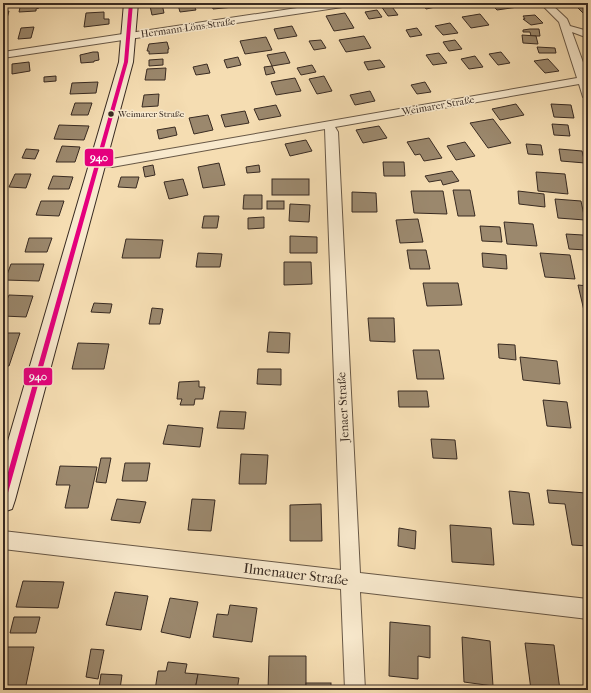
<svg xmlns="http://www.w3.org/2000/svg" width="591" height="693" font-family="'IM FELL French Canon',serif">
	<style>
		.building { fill: #9b886d; stroke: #392b22 }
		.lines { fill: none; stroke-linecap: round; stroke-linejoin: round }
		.street-casing { stroke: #685846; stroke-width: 2 }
		.secondary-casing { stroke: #392b22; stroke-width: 2 }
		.street { fill: #f8e9cd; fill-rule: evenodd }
		.secondary { fill: #f8e9cd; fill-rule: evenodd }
		.bus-1-casing { stroke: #f8e9cd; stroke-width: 3 }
		.bus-1 { fill: #e5007d; fill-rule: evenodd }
		.bus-dot { fill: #392b22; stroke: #f8e9cd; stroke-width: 1.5 }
		.labels { text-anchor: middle; stroke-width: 3; stroke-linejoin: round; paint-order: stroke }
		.far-bus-label { font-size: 9px; fill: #392b22; stroke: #f8e9cd; text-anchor: start }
		.far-street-label { font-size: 10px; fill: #392b22; stroke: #f8e9cd }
		.street-label { font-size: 12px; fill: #392b22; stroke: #f8e9cd }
		.near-street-label { font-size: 14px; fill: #392b22; stroke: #f8e9cd }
		.line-badge { stroke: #f8e9cd; stroke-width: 1.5 }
		.badge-label { font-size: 11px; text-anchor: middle; font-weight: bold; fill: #fff }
	</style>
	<rect width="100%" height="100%" fill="#f5ddb2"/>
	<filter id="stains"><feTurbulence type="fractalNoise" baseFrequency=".005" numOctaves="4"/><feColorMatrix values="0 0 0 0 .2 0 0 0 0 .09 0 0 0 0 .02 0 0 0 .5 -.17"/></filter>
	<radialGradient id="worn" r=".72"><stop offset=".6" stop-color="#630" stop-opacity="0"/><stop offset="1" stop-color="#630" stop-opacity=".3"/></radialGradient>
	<!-- building -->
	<g class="building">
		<path d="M21 3H37V5L40 4 39 8 36 9V11L19 12Z"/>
		<path d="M193 3 196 10 180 12 178 5Z"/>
		<path d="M211 3H233L234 7 213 9Z"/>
		<path d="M245 3H264V4L246 6Z"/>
		<path d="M422 3H438L440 6 426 9Z"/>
		<path d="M490 3H514L518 7 497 10Z"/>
		<path d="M162 4 164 13 152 15 150 6Z"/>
		<path d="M390 4 398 15 388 16 381 6Z"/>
		<path d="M588 4V14L585 15 576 6Z"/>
		<path d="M377 10 382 17 369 19 365 12Z"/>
		<path d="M9 11 6 22H3V12Z"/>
		<path d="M104 12V19H109V24L84 27 86 13Z"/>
		<path d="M345 13 354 28 334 31 326 16Z"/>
		<path d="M480 14 489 25 471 28 462 17Z"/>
		<path d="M535 15 543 23 531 25 523 19H525L523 16Z"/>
		<path d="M450 23 458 33 443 35 435 26Z"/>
		<path d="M292 26 297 36 278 39 274 29Z"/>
		<path d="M34 27 31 38 18 39 21 28Z"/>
		<path d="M417 28 422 35 410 37 406 30Z"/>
		<path d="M530 29H539L540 36H531L530 32H523V30Z"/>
		<path d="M522 35 536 36 538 44 523 43Z"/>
		<path d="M364 36 371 48 346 52 339 40Z"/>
		<path d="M266 37 272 50 245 54 240 41Z"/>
		<path d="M321 40 326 48 314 50 309 41Z"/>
		<path d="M455 40 462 49 449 51 443 42Z"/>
		<path d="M167 42 169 49H168V53L149 54V51H147L149 44Z"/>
		<path d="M537 47 555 48 556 53H539Z"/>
		<path d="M93 52H98L99 60 94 61V62L81 63 80 55Z"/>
		<path d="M285 52 290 63 272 66 267 55Z"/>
		<path d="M501 52 510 63 498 65 489 54Z"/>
		<path d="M439 53 447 63 433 65 426 55Z"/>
		<path d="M475 56 483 67 469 69 461 59Z"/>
		<path d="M238 57 241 65 227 68 224 60Z"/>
		<path d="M163 59V65L149 66V60Z"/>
		<path d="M548 59 559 71 545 73 534 61Z"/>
		<path d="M380 60 385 67 368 70 364 62Z"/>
		<path d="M29 62 30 71 12 74V64Z"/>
		<path d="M207 64 210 73 196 75 193 67Z"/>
		<path d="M312 65 316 72 301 75 297 68Z"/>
		<path d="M272 66 275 73 266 75 264 67Z"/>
		<path d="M166 68 165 80H145L147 69Z"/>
		<path d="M56 76V81L44 82V77Z"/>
		<path d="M324 76 332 91 317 94 309 79Z"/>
		<path d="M295 78 301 91 276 95 271 82Z"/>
		<path d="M98 82 96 93 70 94 72 83Z"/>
		<path d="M425 82 431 92 417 94 411 85Z"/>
		<path d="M370 91 375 101 355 105 350 95Z"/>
		<path d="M159 94 158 106 142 107 144 95Z"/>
		<path d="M75 103H92L88 115H71Z"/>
		<path d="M516 104 524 115 500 120 492 109Z"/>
		<path d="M551 104 571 105 574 118 554 117Z"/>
		<path d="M276 105 281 116 259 120 254 109Z"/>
		<path d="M245 111 249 123 225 127 221 115Z"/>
		<path d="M208 115 213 130 194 134 189 118Z"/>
		<path d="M493 119 511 143 488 148 470 123Z"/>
		<path d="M552 124 568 125 570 136 554 135Z"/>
		<path d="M59 125 89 126 84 140 54 139Z"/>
		<path d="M379 126 387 138 363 143 356 130Z"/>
		<path d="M175 127 177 135 159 139 157 130Z"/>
		<path d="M429 138 442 158 424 161 420 154 415 155 407 142Z"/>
		<path d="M306 140 312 151 290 156 285 144Z"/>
		<path d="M465 142 475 156 456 160 447 146Z"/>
		<path d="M526 144 541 145 543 155 528 154Z"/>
		<path d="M62 146 80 147 75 162H56Z"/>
		<path d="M26 149 39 150 35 159 22 158Z"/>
		<path d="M559 149 582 151 585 163 561 161Z"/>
		<path d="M383 162H404L405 176H384Z"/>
		<path d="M219 163 225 185 203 188 198 167Z"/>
		<path d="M153 165 155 175 145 177 143 167Z"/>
		<path d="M259 165 260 172 247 173 246 167Z"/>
		<path d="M452 171 459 181 443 185 441 180 429 182 425 176Z"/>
		<path d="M536 172 565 174 568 194 538 191Z"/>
		<path d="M15 174H31L26 188 9 187Z"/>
		<path d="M53 176 73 177 69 189H48Z"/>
		<path d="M121 177H139L136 188 118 187Z"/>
		<path d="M183 179 188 195 169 199 164 182Z"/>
		<rect x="272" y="179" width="37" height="16"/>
		<path d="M453 190H470L475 216H458Z"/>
		<path d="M411 191H443L447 214 414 213Z"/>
		<path d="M518 191 544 194 545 207 519 204Z"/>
		<path d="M352 192 376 193 377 212H352Z"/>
		<path d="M244 195H262V209H243Z"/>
		<path d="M555 199 581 201 585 220 558 218Z"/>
		<path d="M41 201H64L59 216 36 215Z"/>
		<rect x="267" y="201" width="17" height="8"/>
		<path d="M290 204 310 205 309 222 289 221Z"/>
		<path d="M204 216H219L217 228H202Z"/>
		<path d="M264 217V228L248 229V218Z"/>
		<path d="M418 219 423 242 400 243 396 220Z"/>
		<path d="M504 222 533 224 537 246 507 244Z"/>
		<path d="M480 226 500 227 502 242 482 241Z"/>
		<path d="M566 234 583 235 587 250 569 249Z"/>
		<path d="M290 236 317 237V253H290Z"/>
		<path d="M29 238H52L47 252H25Z"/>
		<path d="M126 239 163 240 160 258H122Z"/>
		<path d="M407 250H426L430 269H410Z"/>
		<path d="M198 253 222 254 220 267H196Z"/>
		<path d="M482 253 506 255 507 269 483 267Z"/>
		<path d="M540 253 570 255 575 279 545 277Z"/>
		<path d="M284 262H311L312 284 284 285Z"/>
		<path d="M11 264H44L39 281 5 280Z"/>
		<path d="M423 283H458L462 305 427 306Z"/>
		<path d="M578 285 588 286V315H585Z"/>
		<path d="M9 295 33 296 26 317 3 316V302H6Z"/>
		<path d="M94 303 112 304 110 313 91 312Z"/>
		<path d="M152 308 163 309 160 324H149Z"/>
		<path d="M368 318H394L395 342 370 341Z"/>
		<path d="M269 332 290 333 289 353 267 352Z"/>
		<path d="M3 333H20L9 366H3Z"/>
		<path d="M78 343 109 344 104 369H72Z"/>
		<path d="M498 344 515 345 516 360 499 358Z"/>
		<path d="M413 350H439L444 379H417Z"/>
		<path d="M520 357 557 361 560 384 523 380Z"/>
		<path d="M258 369H281V385L257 384Z"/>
		<path d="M199 381V387H205L203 399H195L194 405H180L182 399H177L179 382Z"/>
		<path d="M398 391H427L429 407H399Z"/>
		<path d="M543 400 567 402 571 428 547 426Z"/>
		<path d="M220 411 246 412 244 429 217 428Z"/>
		<path d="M168 425 203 428 200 447 163 444Z"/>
		<path d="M431 439 455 440 457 459 433 458Z"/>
		<path d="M241 454 268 455 266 484H239Z"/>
		<path d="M101 458H111L106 483 96 482Z"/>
		<path d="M125 463H150L147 481H122Z"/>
		<path d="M60 466 97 467 88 508H65L70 485H56Z"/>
		<path d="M547 490 586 493 588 502V546L572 545 565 504 549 503Z"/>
		<path d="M509 491 529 493 534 525 513 524Z"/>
		<path d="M117 499 146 502 140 523 111 520Z"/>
		<path d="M192 499 215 500 211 531 188 530Z"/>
		<path d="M321 504 322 541H290V505Z"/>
		<path d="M450 525 491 528 494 565 452 562Z"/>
		<path d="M399 528 416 531 415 549 398 546Z"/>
		<path d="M23 581 64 582 58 608 16 607Z"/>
		<path d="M115 592 148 596 141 630 106 625Z"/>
		<path d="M170 598 198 602 190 638 161 632Z"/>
		<path d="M230 605 257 608 252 642 213 637 217 614 228 615Z"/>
		<path d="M14 617H40L36 633H10Z"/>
		<path d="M390 622 430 626V658L418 656V679L389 676Z"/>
		<path d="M462 637 490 641 493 686 464 682Z"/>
		<path d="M525 643 554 645 560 690H531Z"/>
		<path d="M3 647H34L25 690H3Z"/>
		<path d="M91 649 104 650 98 679 86 677Z"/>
		<path d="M269 656H306V690H268Z"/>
		<path d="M168 662 187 664 185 673 198 674 195 690H155L158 671H166Z"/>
		<path d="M101 674 122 675 120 689 99 688Z"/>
		<path d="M198 674 239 678 237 690H195Z"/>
		<rect x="306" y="683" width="25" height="7"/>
	</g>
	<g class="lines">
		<defs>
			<g id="street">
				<path d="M330 3H354L349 6 3 58V52Z"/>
				<path d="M540 3H550L567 19 570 26 588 31V38L572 32 588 76V100L583 97 579 84 335 127 338 132 360 573 588 599V619L360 592 365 690H345L341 589 3 549V531L341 570 325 129 112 167H98L92 163 98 159H112L577 78 559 22Z"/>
			</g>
			<path id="secondary" d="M124 3H138L133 62 15 500 12 509 3 512V458L119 62Z"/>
		</defs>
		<!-- street casing -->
		<use href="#street" class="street-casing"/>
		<!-- secondary casing -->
		<use href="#secondary" class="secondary-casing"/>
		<!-- street -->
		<use href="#street" class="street"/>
		<!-- secondary -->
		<use href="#secondary" class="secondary"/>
		<defs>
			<path id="bus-1" d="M129 3H133L128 62 6 500 5 502 3 503V490L124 62Z"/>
		</defs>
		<!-- bus-1 casing -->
		<use href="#bus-1" class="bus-1-casing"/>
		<!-- bus-1 -->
		<use href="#bus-1" class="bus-1"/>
	</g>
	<!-- markers -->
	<circle class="bus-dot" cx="111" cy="114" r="3.5"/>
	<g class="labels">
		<!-- far-bus labels -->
		<g class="far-bus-label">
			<text x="118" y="117">Weimarer Straße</text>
		</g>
		<!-- far-street labels -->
		<g class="far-street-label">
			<text transform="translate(188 27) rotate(-8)" y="4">Hermann-Löns-Straße</text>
			<text transform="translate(438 105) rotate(-10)" y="4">Weimarer Straße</text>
		</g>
		<!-- street labels -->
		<g class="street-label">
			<text transform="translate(343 407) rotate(-93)" y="4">Jenaer Straße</text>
		</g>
		<!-- near-street labels -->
		<g class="near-street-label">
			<text transform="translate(296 574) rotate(7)" y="5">Ilmenauer Straße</text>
		</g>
	</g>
	<g class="line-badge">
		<rect x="84" y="148" width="30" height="19" rx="4" fill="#e5007d"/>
		<rect x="23" y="367" width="30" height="19" rx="4" fill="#e5007d"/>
	</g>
	<g class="badge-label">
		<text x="99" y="161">940</text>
		<text x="38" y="380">940</text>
	</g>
	<!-- margin -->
	<rect width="591" height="693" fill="none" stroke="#f5ddb2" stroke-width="16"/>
	<rect x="4" y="4" width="583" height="685" fill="none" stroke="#392b22" stroke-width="2"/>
	<rect x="8" y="8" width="575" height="677" fill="none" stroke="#392b22"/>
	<rect width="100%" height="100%" filter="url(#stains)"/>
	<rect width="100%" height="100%" fill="url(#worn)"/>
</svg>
